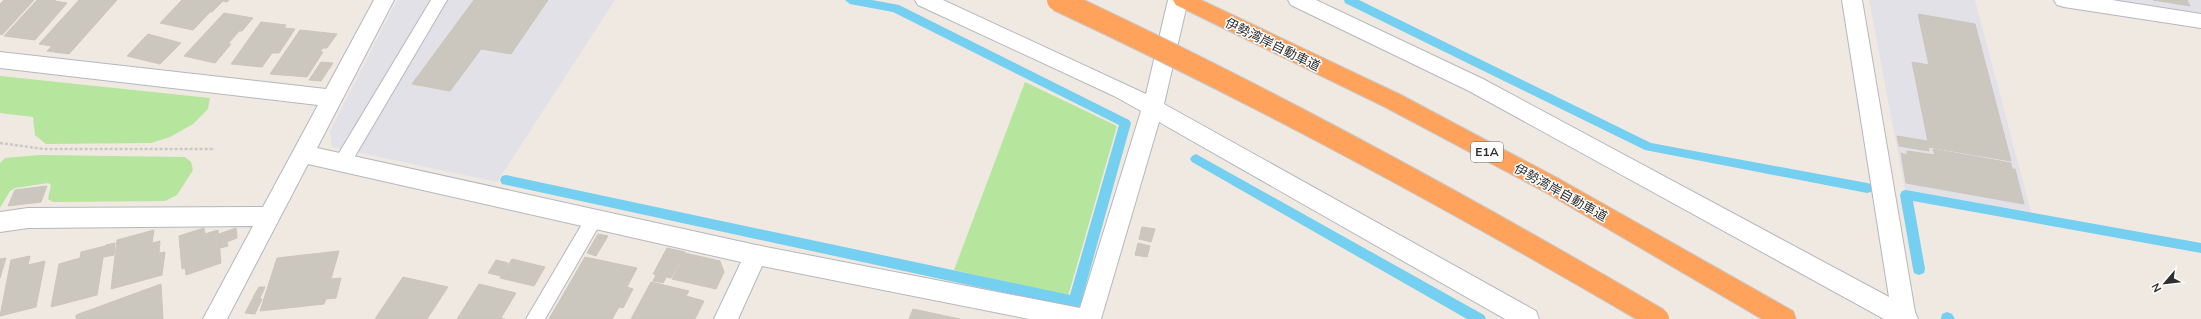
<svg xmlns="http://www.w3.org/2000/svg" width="2201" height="319" font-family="'Nunito Sans','Noto Sans JP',sans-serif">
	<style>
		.industrial { fill: #e3e1e8 }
		.green { fill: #b6e59e }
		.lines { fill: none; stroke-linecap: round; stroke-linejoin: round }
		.stream { fill: #75cff0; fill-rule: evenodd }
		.building { fill: #cbc7bf; stroke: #cbc5ba }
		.service-casing { stroke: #b4b7c1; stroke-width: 2 }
		.minor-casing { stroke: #b4b7c1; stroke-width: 2 }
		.motorway-casing { stroke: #c9c9c9; stroke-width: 2 }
		.path { stroke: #c9c9c9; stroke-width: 2.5; stroke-dasharray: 3 2; stroke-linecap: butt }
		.service { fill: #fff; fill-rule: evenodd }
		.minor { fill: #fff; fill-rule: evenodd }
		.motorway { fill: #ffa35c; fill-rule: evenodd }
		.motorway-bridge-casing { stroke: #c9c9c9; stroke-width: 24; stroke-linecap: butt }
		.motorway-bridge { stroke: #ffa35c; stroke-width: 22 }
		.labels { text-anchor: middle; stroke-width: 3; stroke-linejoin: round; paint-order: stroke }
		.shield { fill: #fff; stroke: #6d6d6d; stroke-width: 1 }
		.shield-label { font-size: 12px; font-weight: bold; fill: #2e2e2e }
		.street-label { font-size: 13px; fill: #2e2e2e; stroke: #fff }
	</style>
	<rect width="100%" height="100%" fill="#efe9e1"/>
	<!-- industrial -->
	<g class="industrial">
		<path d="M397 0H615L497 182 332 147 330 131Z"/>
		<path d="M1869 0H1975L2031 212 1905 190Z"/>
		<path d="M2117 0H2201V13H2200Z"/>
	</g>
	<!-- green -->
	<g class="green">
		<path d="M0 76 210 98 208 109 193 124 170 137 151 143 46 144 35 135 33 117 0 113Z"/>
		<path d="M1025 82 1117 126 1068 296 954 270Z"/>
		<path d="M40 155 185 157 191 162 193 170 177 195 165 201 53 202 48 199 51 185 48 183 15 188 10 191 0 208V163L5 158Z"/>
	</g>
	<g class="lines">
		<!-- stream -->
		<g class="stream">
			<path d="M845 0H872L899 5 1129 120 1131 123 1080 306 1075 308 502 184 500 180 502 176 506 175 1070 295 1119 125 893 12 850 4Z"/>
			<path d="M1344 0H1359L1651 143 1867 183 1871 184 1873 188 1871 192 1867 193 1645 150 1345 3Z"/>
			<path d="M1196 154 1484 315 1486 319H1467L1192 162 1190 159 1192 156Z"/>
			<path d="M1906 190 2201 243V253L1913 201 1925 269 1924 273 1919 275 1914 273 1913 269 1900 195 1902 191Z"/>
			<path d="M1947 312 1952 314 1955 319H1941L1942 314Z"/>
		</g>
	</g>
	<!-- building -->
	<g class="building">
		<path d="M4 0H34L2 35 0 34V4Z"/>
		<path d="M37 0H56L54 1 67 3 35 40 4 36Z"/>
		<path d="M79 0H117L69 54 47 51 52 46 39 44Z"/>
		<path d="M182 0H229L227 2 223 1 212 12H210L193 30 160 23Z"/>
		<path d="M474 0H548L511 54 481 49 450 91 412 84Z"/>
		<path d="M2153 0H2187L2190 6Z"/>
		<path d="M224 13 253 18 242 31H239L228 44H231L215 63 184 56Z"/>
		<path d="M1918 14 1975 24 2011 161 1929 147 1912 62 1929 65Z"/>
		<path d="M261 22 286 25 284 28 295 29 279 53H272L262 67 231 64Z"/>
		<path d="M300 30 337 34 327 48H323L320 52H323L307 77 270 74Z"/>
		<path d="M148 34 181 43 160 64 127 56Z"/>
		<path d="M321 62 333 63 321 81 309 80Z"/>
		<path d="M1897 136 1927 141 1929 151 1899 146Z"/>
		<path d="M1933 149 2011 163 2012 169H2015L2024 204 1906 183 1901 153 1907 155V151L1935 155Z"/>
		<path d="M47 186 41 202 8 206 15 190Z"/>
		<path d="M1142 227 1155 229 1151 242 1139 239Z"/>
		<path d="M204 228 205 234 218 230 221 263 186 275 185 268 182 269 179 236Z"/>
		<path d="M236 228 237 238 227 242 228 246 220 248 219 234Z"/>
		<path d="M154 230 152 243 160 241 159 253 165 252 162 275 111 289 117 240Z"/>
		<path d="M598 234 608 236 596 256 587 253Z"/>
		<path d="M115 243 114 255 104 257 106 245Z"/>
		<path d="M1138 243 1150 246 1147 257 1135 255Z"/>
		<path d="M105 246 97 295 51 307 59 264 80 258 81 252Z"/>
		<path d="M667 248 685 252 671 278 653 274Z"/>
		<path d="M339 251 331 279 341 278 336 298 326 299 324 304 260 311 277 258Z"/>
		<path d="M685 253 720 261 724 272 716 289 672 279Z"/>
		<path d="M30 256 28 265 45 261 36 307 0 316 11 260Z"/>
		<path d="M585 257 637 268 627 287 633 289 623 308 619 307 612 319H549Z"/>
		<path d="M6 258 0 278V259Z"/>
		<path d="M512 259 545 267 534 286 500 278Z"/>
		<path d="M496 260 508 263 501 276 488 273Z"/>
		<path d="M656 275 666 278 663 283 653 281Z"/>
		<path d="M403 277 448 287 427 319H375Z"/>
		<path d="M651 282 689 291 686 296 704 301 695 319H631Z"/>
		<path d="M161 284 163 319H76V315Z"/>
		<path d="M479 284 516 293 501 318 505 319H457Z"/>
		<path d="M259 287H265L260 298 253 297Z"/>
		<path d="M253 298 262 299 255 314 245 313Z"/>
		<path d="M913 309 960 319H909Z"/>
	</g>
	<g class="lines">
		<defs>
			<g id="service">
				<path d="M431 0H447L348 168 342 170 336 168 333 163 336 158Z"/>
				<path d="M594 212 600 214 603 219 545 319H526L588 214Z"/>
			</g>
			<g id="minor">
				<path d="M374 0H394L317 148 756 245 1080 308 1141 111 1114 96 918 5 915 0H943L1146 94 1168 0H1188L1164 104 1536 311 1539 319H1505L1159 122 1101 319H1029L762 266 738 319H714L741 262 308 164 227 319H203L253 226 28 228 0 232V212L28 208 263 207 318 105 0 68V52L326 89Z"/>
				<path d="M1288 0H1316L1483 79 1889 297 1842 0H1862L1915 312 1918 319H1884L1469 91 1291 5Z"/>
				<path d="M2054 0H2112L2201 14V28L2064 7 2057 5Z"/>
			</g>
			<path id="motorway" d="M1173 0H1201L1401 95 1561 180 1793 311 1796 319H1762L1545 192 1385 107 1176 5Z"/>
		</defs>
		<!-- service casing -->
		<use href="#service" class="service-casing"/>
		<!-- minor casing -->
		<use href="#minor" class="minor-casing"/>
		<!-- motorway casing -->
		<use href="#motorway" class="motorway-casing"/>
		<!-- path -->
		<path class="path" d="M0 143 44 149H215"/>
		<!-- service -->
		<use href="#service" class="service"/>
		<!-- minor -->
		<use href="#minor" class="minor"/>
		<!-- motorway -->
		<use href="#motorway" class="motorway"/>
		<defs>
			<path id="motorway-bridge" d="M1058 0C1264 96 1462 204 1658 319"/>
		</defs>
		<!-- motorway-bridge casing -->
		<use href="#motorway-bridge" class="motorway-bridge-casing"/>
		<!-- motorway-bridge -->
		<use href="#motorway-bridge" class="motorway-bridge"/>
	</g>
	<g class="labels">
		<!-- shield labels -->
		<rect class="shield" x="1471" y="142" width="32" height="20" rx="3"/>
		<g class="shield-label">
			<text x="1487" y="156">E1A</text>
		</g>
		<!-- street labels -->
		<g class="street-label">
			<text transform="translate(1273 44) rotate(26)" y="5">伊勢湾岸自動車道</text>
			<text transform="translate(1561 192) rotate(29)" y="5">伊勢湾岸自動車道</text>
		</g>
	</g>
	<!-- north arrow -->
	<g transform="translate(2165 283) rotate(242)" stroke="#ffffff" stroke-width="3" paint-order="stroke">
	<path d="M0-3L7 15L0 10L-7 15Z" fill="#2e2e2e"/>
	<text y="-6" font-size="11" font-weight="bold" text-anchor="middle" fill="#2e2e2e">N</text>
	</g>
</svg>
